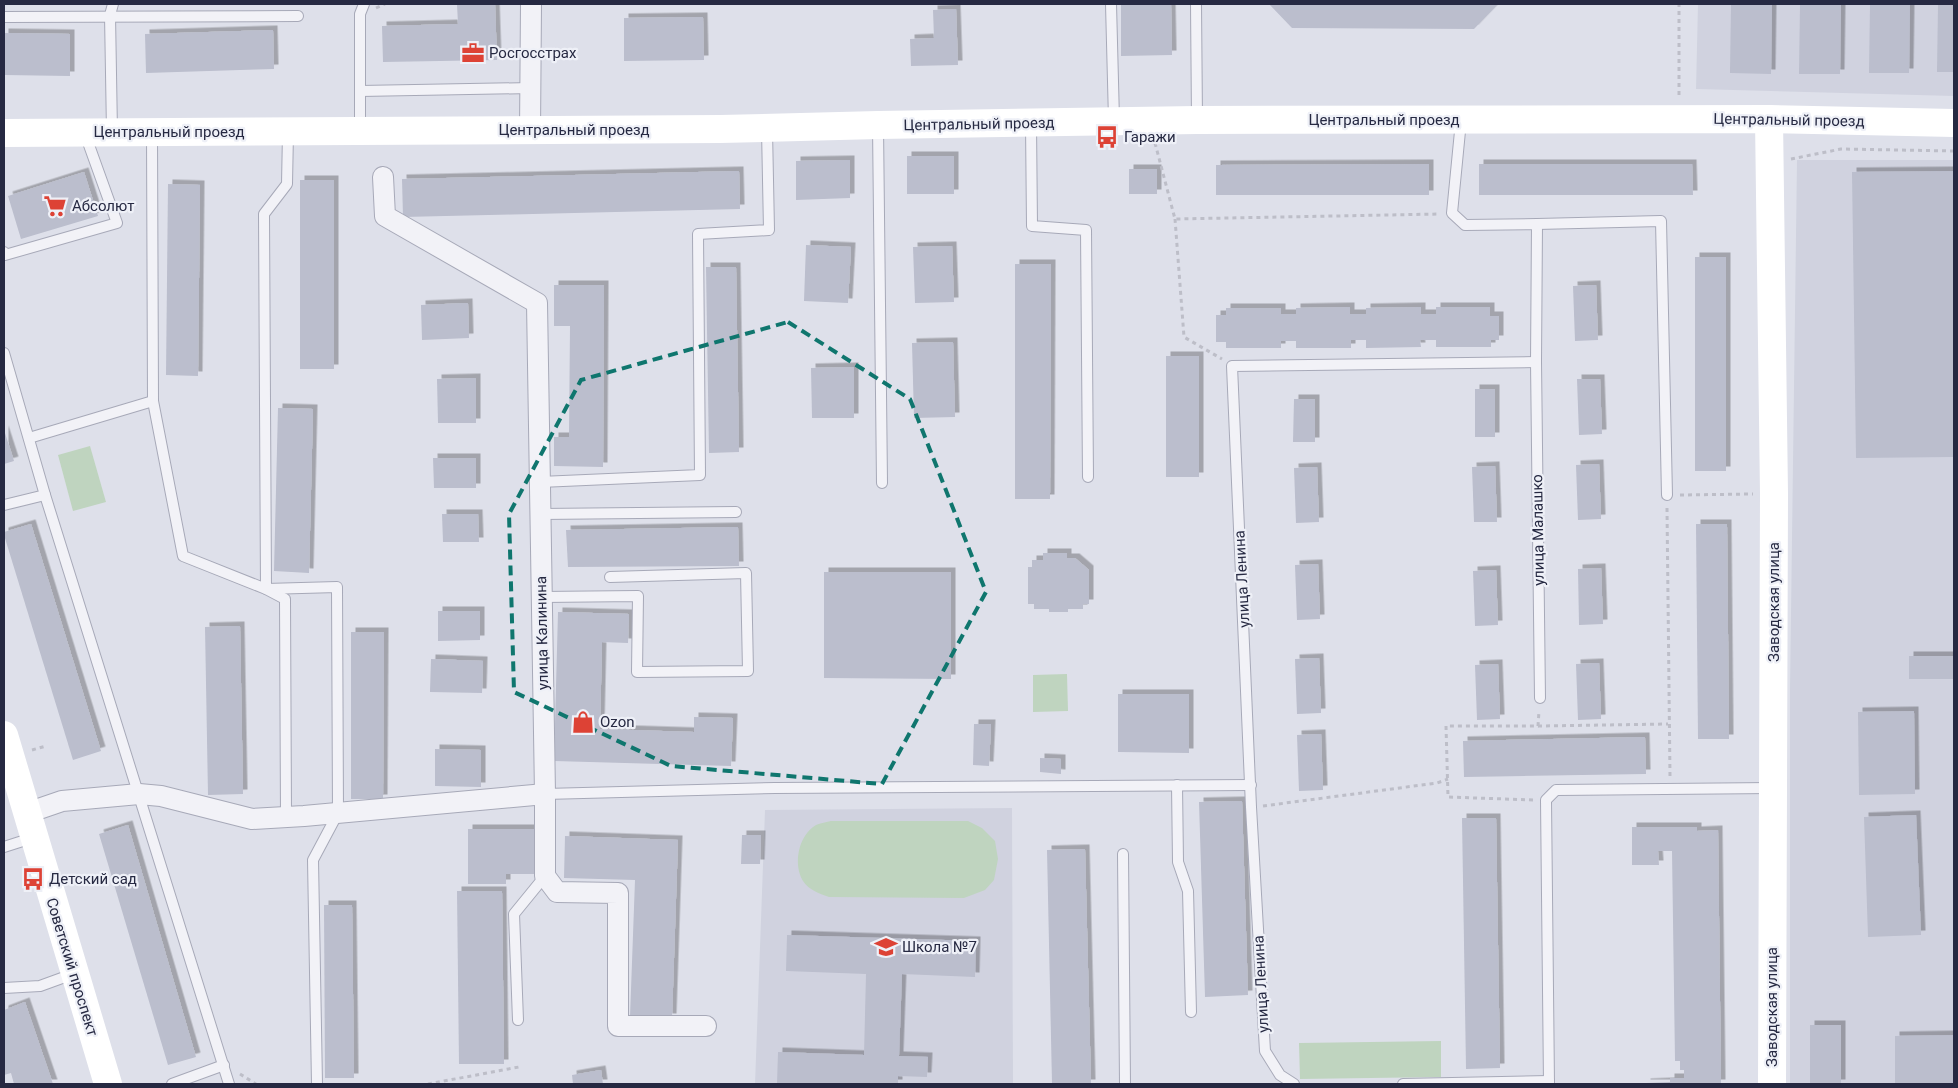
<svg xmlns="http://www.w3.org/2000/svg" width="1958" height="1088" font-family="Roboto,sans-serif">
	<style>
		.built { fill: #d0d2df }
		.green { fill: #bfd4bf }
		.building { fill: #bbbecd; filter: url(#shadow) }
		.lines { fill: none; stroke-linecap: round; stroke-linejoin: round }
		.lane-casing { stroke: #a7a9b8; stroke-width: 12 }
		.street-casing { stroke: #a7a9b8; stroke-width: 22 }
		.path { stroke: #bdbec8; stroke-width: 3; stroke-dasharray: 4 4; stroke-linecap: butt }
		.lane { stroke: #f2f2f7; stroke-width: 10 }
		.street { stroke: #f2f2f7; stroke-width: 20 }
		.secondary { stroke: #fff; stroke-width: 28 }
		.marked { fill: none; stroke: #0f766e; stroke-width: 4; stroke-dasharray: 10 6; stroke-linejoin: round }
		.labels { text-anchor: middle; stroke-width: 4.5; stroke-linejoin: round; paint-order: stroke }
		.poi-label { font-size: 15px; fill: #262942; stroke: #eef0f7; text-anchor: start }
		.street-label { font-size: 15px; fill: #262942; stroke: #eef0f7 }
	</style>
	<defs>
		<filter id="shadow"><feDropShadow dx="4.5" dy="-4.5" stdDeviation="0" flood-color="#0004"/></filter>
	</defs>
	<rect width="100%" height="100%" fill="#dee0ea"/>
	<!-- built -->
	<g class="built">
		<path d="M1698 4H1954V96L1696 89Z"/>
		<path d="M1797 160H1954V1084H1790V690Z"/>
		<path d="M1012 808 1013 1084H755L765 810Z"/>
	</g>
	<!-- green -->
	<g class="green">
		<path d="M90 446 106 502 73 511 58 455Z"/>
		<path d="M1067 674 1068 711 1033 712V675Z"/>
		<path d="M831 821H968L982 828 995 841 998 859 994 880 985 890 964 898 829 897C820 894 809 890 803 881 793 864 798 836 816 825 820 823 827 822 831 821Z"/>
		<path d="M1441 1041V1077L1300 1079 1299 1043Z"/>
	</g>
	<!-- building -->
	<g class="building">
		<path d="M457 4H495L497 60 383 62 382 26 458 24Z"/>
		<path d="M1121 4H1171L1172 55 1121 56Z"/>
		<path d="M1269 4H1498L1474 29 1292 28Z"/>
		<path d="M1731 4H1772L1771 74 1730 73Z"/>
		<path d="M1800 4H1841L1840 74H1799Z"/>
		<path d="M1870 4H1910L1909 73H1869Z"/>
		<path d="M1938 4H1954V72H1937Z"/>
		<path d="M956 9 958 65 911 66 910 39 934 38 933 10Z"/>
		<path d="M703 17 704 60 624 61V18Z"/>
		<path d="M273 30 274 69 146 73 145 34Z"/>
		<path d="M4 33 70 34V76L4 75Z"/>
		<rect x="907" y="156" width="47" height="38"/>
		<path d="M850 160V198L796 200V161Z"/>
		<path d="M1429 164V195H1216V165Z"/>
		<path d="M1479 164H1692L1693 195H1479Z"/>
		<rect x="1129" y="169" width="28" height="25"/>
		<path d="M739 171 740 209 403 217 402 179Z"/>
		<path d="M1954 171V457L1856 458 1852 172Z"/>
		<path d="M84 172 98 216 21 239 8 196Z"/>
		<rect x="300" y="180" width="34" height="189"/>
		<path d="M168 184 200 185 198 376 166 375Z"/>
		<path d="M806 245 851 247 848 303 804 301Z"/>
		<path d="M952 246 954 302 915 303 913 247Z"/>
		<rect x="1695" y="257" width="31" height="214"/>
		<path d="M1015 264H1051L1050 499H1015Z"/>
		<path d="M706 267H736L739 452 709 453Z"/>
		<path d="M554 285H604L603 467 554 466V437H569L570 326H554Z"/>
		<path d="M1596 285 1598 340 1575 341 1573 286Z"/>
		<path d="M468 303 469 338 422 340 421 305Z"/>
		<path d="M1350 307V314H1366V308L1421 307V314H1436V307H1490V316H1499V340H1491V347H1436V340H1420L1421 347 1366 348V340H1351V348H1296V341H1281V348H1226V342H1216V315H1226V308H1281V314H1296V308Z"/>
		<path d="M953 342 955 417 914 418 912 343Z"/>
		<rect x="1166" y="356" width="33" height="121"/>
		<path d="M854 367V418H812L811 368Z"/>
		<path d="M476 378V423H438L437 379Z"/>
		<path d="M1577 379H1600L1602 434 1579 435Z"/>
		<rect x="1475" y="389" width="20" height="48"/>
		<path d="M1294 399H1315V442H1293Z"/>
		<path d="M278 408 313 409 309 573 274 571Z"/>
		<path d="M4 430 14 461 4 464Z"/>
		<path d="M433 458H476V488H434Z"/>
		<path d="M1599 464 1601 519 1578 520 1576 465Z"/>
		<path d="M1495 466 1497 522H1474L1472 467Z"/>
		<path d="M1317 467 1319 522 1296 523 1294 468Z"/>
		<path d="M442 514H478L479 542H443Z"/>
		<path d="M31 524 101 751 73 760 4 535V532Z"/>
		<path d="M1696 524H1727L1729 739H1698Z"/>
		<path d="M738 527 739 566 568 567 566 530Z"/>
		<path d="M1043 553H1067V558H1075L1089 570V604H1083V609H1068V612H1049V609H1034V604H1028V567H1032V560H1043Z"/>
		<path d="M1318 564 1320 619 1297 620 1295 565Z"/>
		<path d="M1601 568 1603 624 1579 625 1578 569Z"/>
		<path d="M1496 570 1498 625 1475 626 1473 571Z"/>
		<path d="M824 572H951V679L824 678Z"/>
		<path d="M438 611H480V640L438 641Z"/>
		<path d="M558 612 629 614 628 643 602 642 600 729 694 732V717L733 718 731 766 554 761Z"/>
		<path d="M240 626 243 794 208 795 205 627Z"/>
		<path d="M351 632H384L383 799H351Z"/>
		<rect x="1909" y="656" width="45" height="23"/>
		<path d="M1319 658 1321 713 1297 714 1295 659Z"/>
		<path d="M431 659 483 661 482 693 430 692Z"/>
		<path d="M1599 663 1601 719 1578 720 1576 664Z"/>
		<path d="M1498 664 1500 719 1477 720 1475 665Z"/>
		<path d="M1118 694H1189V753L1118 752Z"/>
		<path d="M1914 711 1915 794 1859 795 1858 712Z"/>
		<path d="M974 724H991L989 766 973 765Z"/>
		<path d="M1321 734 1323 790 1299 791 1297 735Z"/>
		<path d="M1645 737 1646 774 1464 777 1463 741Z"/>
		<path d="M435 749 481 750V787L435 786Z"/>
		<path d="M1040 758 1061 759V774L1040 772Z"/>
		<path d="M1242 801 1248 995 1205 997 1199 802Z"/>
		<path d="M1916 815 1921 935 1868 937 1864 817Z"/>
		<path d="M1462 818H1496L1500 1068 1466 1069Z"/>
		<path d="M128 825 196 1057 168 1065 99 834Z"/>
		<path d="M1632 827H1697V831L1718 830 1721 1084H1646V1083L1670 1082V1078H1684V1070H1680V1061H1675L1672 851H1658L1659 865H1632Z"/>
		<path d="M468 829H535L534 874H506V884H468Z"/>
		<path d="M742 835H761L760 864H741Z"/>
		<path d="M565 836 678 840 672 1018 630 1017 635 880 564 878Z"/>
		<path d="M1085 849 1091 1084H1052L1047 850Z"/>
		<path d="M457 891H502L504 1064H459Z"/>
		<path d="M324 905H352L354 1078H325Z"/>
		<path d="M787 935 976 941 975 977 902 974 899 1056 928 1057 927 1077 898 1076V1084H777L778 1052 864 1055 866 974 786 971Z"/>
		<path d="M25 1002 53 1084H14L11 1073 4 1075V1010Z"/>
		<rect x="1810" y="1025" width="31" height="59"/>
		<path d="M1954 1035V1084H1895V1036Z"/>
		<path d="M601 1070 603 1084H573L572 1075Z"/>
	</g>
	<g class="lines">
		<defs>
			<g id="lane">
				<path d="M1111 4 1114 120"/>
				<path d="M1196 4 1197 120"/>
				<path d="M4 17 298 16"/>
				<path d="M360 91 531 88"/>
				<path d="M1461 121 1452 213 1465 225 1537 224 1536 362 1540 698"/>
				<path d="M1031 124 1032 226 1086 230 1088 477"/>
				<path d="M878 126 882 483"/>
				<path d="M360 129V14L364 4"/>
				<path d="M112 132 110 15 113 4"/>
				<path d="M288 133 287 184 264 214 266 589 337 587 338 813 313 860 317 1084"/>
				<path d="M152 134 153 401 183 556 266 589 285 599 286 817"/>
				<path d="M1537 224 1661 221 1667 495"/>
				<path d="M4 252 5 255 117 223 85 134"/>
				<path d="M4 353 45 495 229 1084"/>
				<path d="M29 438 153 401"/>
				<path d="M540 482 700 475 698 234 769 230 767 130"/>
				<path d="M4 505 45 495"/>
				<path d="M541 514 736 512"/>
				<path d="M542 597 638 596 637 672 748 671 746 573 610 577"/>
				<path d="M1177 785 1178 862 1188 891 1191 1012"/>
				<path d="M545 794 775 788 1251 785"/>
				<path d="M4 847 32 838"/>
				<path d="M1123 854 1125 1084"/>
				<path d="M4 988 40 986 73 974"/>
				<path d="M518 1020 514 914 545 876"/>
				<path d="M172 1084 224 1065"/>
				<path d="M1294 1084 1280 1075 1265 1051 1251 807 1232 366 1536 362"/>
				<path d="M1403 1084 1549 1081"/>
				<path d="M1549 1084 1546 800 1556 790 1772 788"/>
			</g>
			<g id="street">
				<path d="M530 131 531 4"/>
				<path d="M383 177 385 216 537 303 545 794V876L557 892 618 893V1026H706"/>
				<path d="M27 813 62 801 139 794 161 796 252 819 304 816 545 794"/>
			</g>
		</defs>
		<!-- lane casing -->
		<use href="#lane" class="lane-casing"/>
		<!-- street casing -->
		<use href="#street" class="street-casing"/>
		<!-- path -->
		<g class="path">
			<path d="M376 8 385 4"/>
			<path d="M1679 95V4"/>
			<path d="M1155 143 1175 219 1440 214"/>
			<path d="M1791 159 1841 149 1954 151"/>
			<path d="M1175 219 1184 337 1222 359"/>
			<path d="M1680 495 1753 494"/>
			<path d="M1667 508 1670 777"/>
			<path d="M1538 726 1668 724"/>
			<path d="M32 750 46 746"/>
			<path d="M1533 800 1448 797 1446 726H1538L1539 711"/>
			<path d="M1263 806 1437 783 1448 779"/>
			<path d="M240 1074 256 1084"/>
			<path d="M428 1084 519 1067"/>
		</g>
		<!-- lane -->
		<use href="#lane" class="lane"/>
		<!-- street -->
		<use href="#street" class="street"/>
		<!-- secondary -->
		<g class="secondary">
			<path d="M1769 119 1774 494 1772 1084"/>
			<path d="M4 133 720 129 878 125 1197 120 1769 119 1954 123"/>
			<path d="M4 735 108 1084"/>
		</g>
	</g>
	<!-- marked area -->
	<path class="marked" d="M788 322 910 399 986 592 882 784 671 766 514 692 509 514 581 380Z"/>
	<!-- icons -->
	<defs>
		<symbol id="office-bare" viewBox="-9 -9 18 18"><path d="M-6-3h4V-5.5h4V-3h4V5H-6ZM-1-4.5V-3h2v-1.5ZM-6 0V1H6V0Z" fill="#dd4235" stroke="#eef0f7" stroke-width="2.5" paint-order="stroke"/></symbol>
		<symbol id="bus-bare" viewBox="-9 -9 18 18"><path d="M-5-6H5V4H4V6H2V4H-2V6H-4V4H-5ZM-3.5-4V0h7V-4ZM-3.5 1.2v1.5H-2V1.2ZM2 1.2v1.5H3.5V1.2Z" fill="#dd4235" stroke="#eef0f7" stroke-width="2.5" paint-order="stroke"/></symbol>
		<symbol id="supermarket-bare" viewBox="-9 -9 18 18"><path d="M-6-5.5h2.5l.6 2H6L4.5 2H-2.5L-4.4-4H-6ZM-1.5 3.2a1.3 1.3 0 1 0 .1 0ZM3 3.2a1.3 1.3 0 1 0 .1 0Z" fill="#dd4235" stroke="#eef0f7" stroke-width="2.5" paint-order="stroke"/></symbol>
		<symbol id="shop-bare" viewBox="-9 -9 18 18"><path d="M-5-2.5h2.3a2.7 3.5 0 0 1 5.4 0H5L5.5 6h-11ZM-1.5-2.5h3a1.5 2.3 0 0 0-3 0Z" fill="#dd4235" stroke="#eef0f7" stroke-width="2.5" paint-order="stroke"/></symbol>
		<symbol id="school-bare" viewBox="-9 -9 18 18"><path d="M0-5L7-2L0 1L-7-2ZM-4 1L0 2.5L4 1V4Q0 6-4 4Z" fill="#dd4235" stroke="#eef0f7" stroke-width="2.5" paint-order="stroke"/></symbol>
	</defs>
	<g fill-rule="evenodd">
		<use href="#office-bare" x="457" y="37" width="32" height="32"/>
		<use href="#bus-bare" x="1091" y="121" width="32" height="32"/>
		<use href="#supermarket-bare" x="39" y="190" width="32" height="32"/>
		<use href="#shop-bare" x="567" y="706" width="32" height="32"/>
		<use href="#bus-bare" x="17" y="863" width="32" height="32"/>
		<use href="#school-bare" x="870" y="931" width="32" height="32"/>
	</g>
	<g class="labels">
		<!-- poi labels -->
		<g class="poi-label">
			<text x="489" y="58">Росгосстрах</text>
			<text x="1124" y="142">Гаражи</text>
			<text x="72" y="211">Абсолют</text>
			<text x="600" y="727">Ozon</text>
			<text x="49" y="884">Детский сад</text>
			<text x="902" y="952">Школа №7</text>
		</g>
		<!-- street labels -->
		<g class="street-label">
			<text x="1384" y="125">Центральный проезд</text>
			<text transform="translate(1789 120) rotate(1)" y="5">Центральный проезд</text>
			<text transform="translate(979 124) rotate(-1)" y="5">Центральный проезд</text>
			<text x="574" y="135">Центральный проезд</text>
			<text x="169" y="137">Центральный проезд</text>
			<text transform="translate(1538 530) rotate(-91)" y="5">улица Малашко</text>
			<text transform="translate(1242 579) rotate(-93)" y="5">улица Ленина</text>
			<text transform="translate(1774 602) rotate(-90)" y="5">Заводская улица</text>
			<text transform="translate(542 633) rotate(-91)" y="5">улица Калинина</text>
			<text transform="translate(72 967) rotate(73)" y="5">Советский проспект</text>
			<text transform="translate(1261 984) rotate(-93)" y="5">улица Ленина</text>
			<text transform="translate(1772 1007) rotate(-90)" y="5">Заводская улица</text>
		</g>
	</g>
	<!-- border -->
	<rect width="1958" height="1088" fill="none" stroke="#262942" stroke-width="10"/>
</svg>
